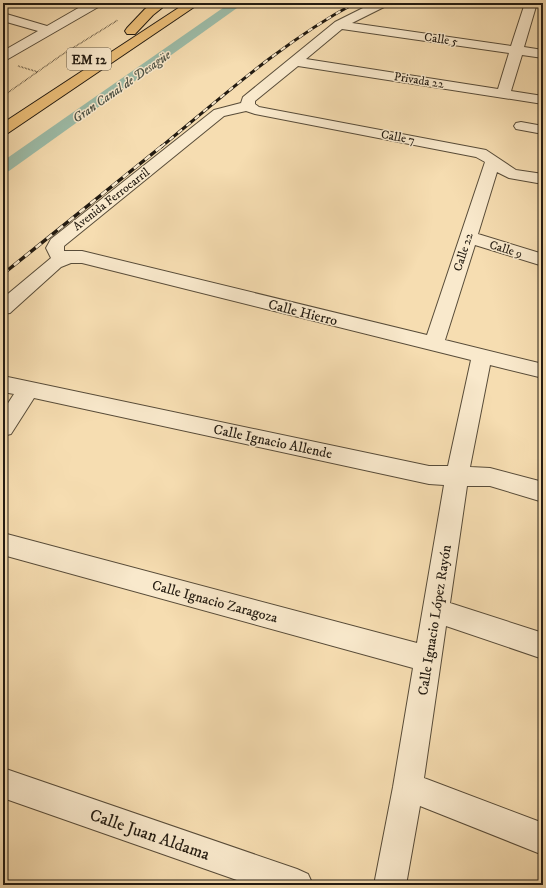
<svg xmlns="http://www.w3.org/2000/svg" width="546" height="888" font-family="'IM FELL DW Pica',serif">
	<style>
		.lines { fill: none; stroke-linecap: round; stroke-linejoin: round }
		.canal { fill: #9dbca8; fill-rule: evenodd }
		.minor-casing { stroke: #584c39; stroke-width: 2 }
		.motorway-casing { stroke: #231b11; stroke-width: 2 }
		.path { stroke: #231b11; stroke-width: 1.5; stroke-dasharray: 0.5 1; stroke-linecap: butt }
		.minor { fill: #f9e9cc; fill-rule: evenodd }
		.motorway { fill: #ebbe78; fill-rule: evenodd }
		.rail-far1-casing { stroke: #231b11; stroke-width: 3 }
		.rail-casing { stroke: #231b11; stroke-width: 3.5 }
		.rail-far1 { stroke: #f9e9cc; stroke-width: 2; stroke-dasharray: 5.5; stroke-linecap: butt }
		.rail { stroke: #f9e9cc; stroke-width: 2.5; stroke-dasharray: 7; stroke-linecap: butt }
		.labels { text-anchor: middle; stroke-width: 3; stroke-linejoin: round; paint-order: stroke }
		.far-street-label { font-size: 12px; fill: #231b11; stroke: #f9e9cc }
		.shield { fill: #f9e9cc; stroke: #635949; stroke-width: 1 }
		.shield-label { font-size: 13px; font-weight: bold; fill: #231b11 }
		.far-water-label { font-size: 13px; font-style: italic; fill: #4e5346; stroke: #f9e9cc }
		.street-label { font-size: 14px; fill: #231b11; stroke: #f9e9cc }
		.near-street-label { font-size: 17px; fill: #231b11; stroke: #f9e9cc }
	</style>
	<rect width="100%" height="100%" fill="#f6ddb1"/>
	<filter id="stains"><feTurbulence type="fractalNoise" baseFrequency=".005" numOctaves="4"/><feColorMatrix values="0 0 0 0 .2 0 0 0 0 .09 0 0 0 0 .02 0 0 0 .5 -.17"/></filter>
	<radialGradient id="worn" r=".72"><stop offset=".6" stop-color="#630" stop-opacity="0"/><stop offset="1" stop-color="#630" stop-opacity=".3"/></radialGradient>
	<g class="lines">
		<!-- canal -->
		<path class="canal" d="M230 3H244L9 171 3 173V161Z"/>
		<defs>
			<g id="minor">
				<path d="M87 3H102L100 6 8 59 3 60V51L38 31 3 21V13L47 26Z"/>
				<path d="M373 3H388L386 6 352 23 511 46 525 3H537L524 47 543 50V58L522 55 511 91 543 96V104L298 66 255 101V104L259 107 486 150 516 170 543 174V184L509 178 497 172 478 234 543 254V266L475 245 445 340 543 364V378L490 365 470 467 490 468 543 482V502L490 486H467L450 603 543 633V659L446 626 424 778 543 823V855L420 806 406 885H374L393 787 413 668 3 555V533L417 643 444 485 429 484 34 398 11 434 3 436V411L14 394 3 392V376L429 466H448L471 360 82 263H71L61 267 10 313 3 314V298L51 258 46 248 51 239 214 110 241 103 243 97 335 22ZM342 29 509 53 498 89 306 59ZM246 111 255 114 476 157 485 162 427 335 82 251H64V246L224 116Z"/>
				<path d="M521 122 543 126V134L516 129 514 126 516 123Z"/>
				<path d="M3 768 297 869 308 874 313 885H251L3 798Z"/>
			</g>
			<g id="motorway">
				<path d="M154 3H168L153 15 135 34H127L125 31 127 28 145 9Z"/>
				<path d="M186 3H200L8 133 3 134V123Z"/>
			</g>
		</defs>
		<!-- minor casing -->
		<use href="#minor" class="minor-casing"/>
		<!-- motorway casing -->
		<use href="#motorway" class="motorway-casing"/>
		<!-- path -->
		<g class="path">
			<path d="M18 66 38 72"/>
			<path d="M3 96 63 54 118 20"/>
		</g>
		<!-- minor -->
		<use href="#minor" class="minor"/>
		<!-- motorway -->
		<use href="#motorway" class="motorway"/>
		<defs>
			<path id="rail-far1" d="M161 147C223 96 284 41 355 3"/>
			<path id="rail" d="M3 274 162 146"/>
		</defs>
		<!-- rail-far1 casing -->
		<use href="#rail-far1" class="rail-far1-casing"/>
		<!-- rail casing -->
		<use href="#rail" class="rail-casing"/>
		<!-- rail-far1 -->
		<use href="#rail-far1" class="rail-far1"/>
		<!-- rail -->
		<use href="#rail" class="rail"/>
	</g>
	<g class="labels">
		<!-- far-street labels -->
		<g class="far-street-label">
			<text transform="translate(441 39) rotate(8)" y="4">Calle 5</text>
			<text transform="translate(419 80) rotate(9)" y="4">Privada 22</text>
			<text transform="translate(398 137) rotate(11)" y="4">Calle 7</text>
			<text transform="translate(111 199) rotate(-38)" y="4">Avenida Ferrocarril</text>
			<text transform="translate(506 249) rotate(17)" y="4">Calle 9</text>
			<text transform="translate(463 252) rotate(-72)" y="4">Calle 22</text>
		</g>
		<!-- shield labels -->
		<rect class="shield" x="67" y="48" width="44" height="22" rx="3"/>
		<g class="shield-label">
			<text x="89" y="64">EM 12</text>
		</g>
		<!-- far-water labels -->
		<g class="far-water-label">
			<text transform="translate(121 86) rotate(-35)" y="5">Gran Canal de Desagüe</text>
		</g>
		<!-- street labels -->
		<g class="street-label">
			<text transform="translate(303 312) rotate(14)" y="5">Calle Hierro</text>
			<text transform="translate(273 441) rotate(12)" y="5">Calle Ignacio Allende</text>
			<text transform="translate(215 601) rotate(15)" y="5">Calle Ignacio Zaragoza</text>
			<text transform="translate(434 620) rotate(-81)" y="5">Calle Ignacio López Rayón</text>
		</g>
		<!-- near-street labels -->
		<g class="near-street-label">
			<text transform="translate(150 834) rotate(19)" y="6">Calle Juan Aldama</text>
		</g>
	</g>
	<!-- margin -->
	<rect width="546" height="888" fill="none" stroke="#f6ddb1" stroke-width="16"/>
	<rect x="4" y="4" width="538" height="880" fill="none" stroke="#231b11" stroke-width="2"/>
	<rect x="8" y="8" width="530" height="872" fill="none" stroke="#231b11"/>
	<rect width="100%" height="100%" filter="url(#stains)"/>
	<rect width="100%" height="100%" fill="url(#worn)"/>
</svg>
